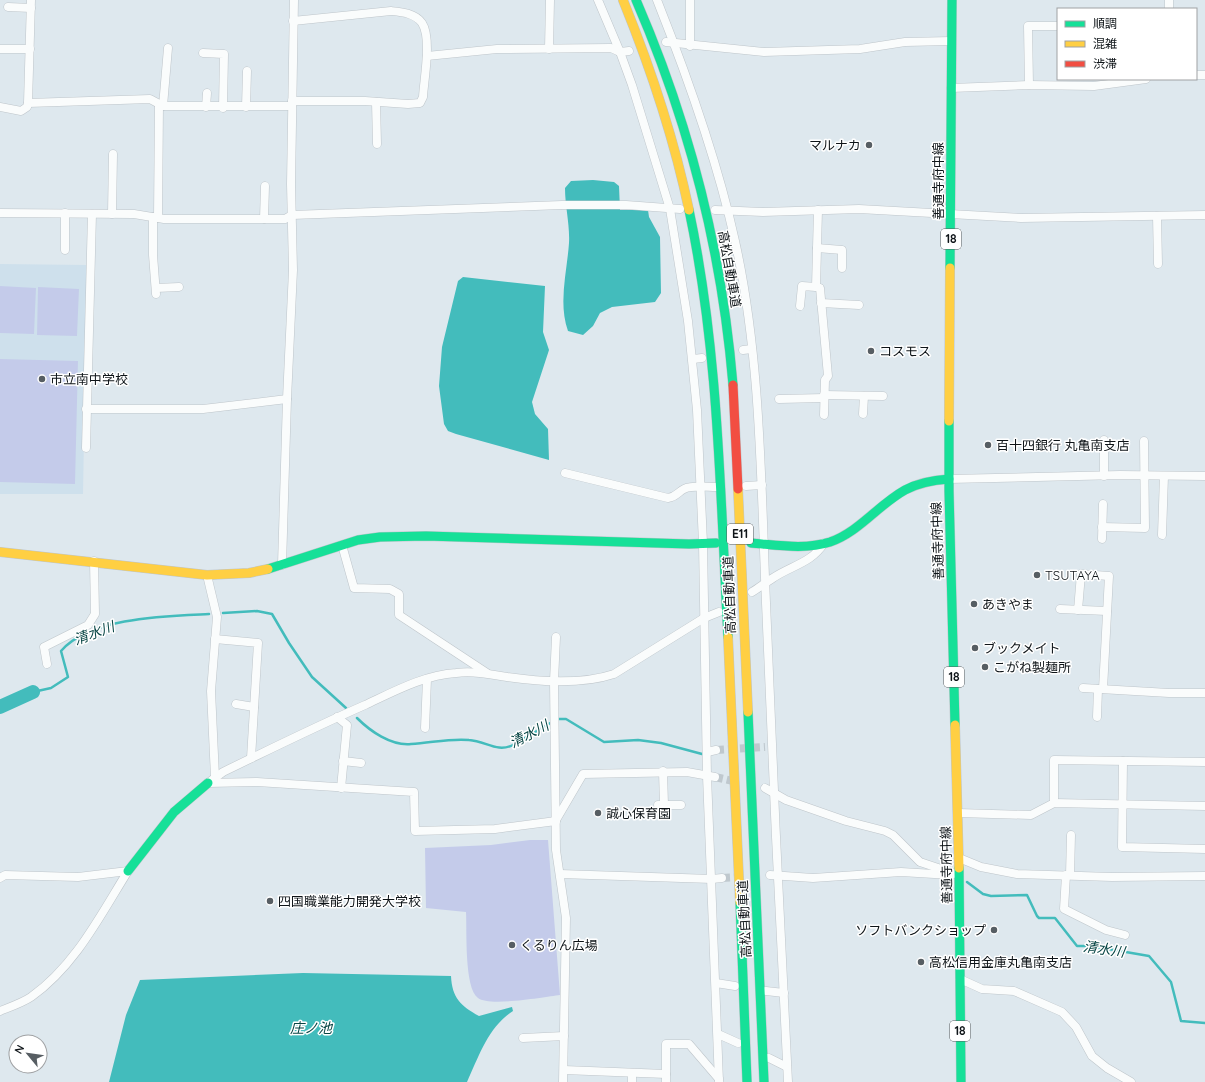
<svg xmlns="http://www.w3.org/2000/svg" width="1205" height="1082" font-family="Quicksand,'Noto Sans JP',sans-serif">
	<style>
		.built { fill: #cee0ec }
		.green { fill: #c4cbea }
		.water { fill: #43bcbc }
		.lines { fill: none; stroke-linecap: round; stroke-linejoin: round }
		.stream { stroke: #43bcbc; stroke-width: 2.5 }
		.river { stroke: #43bcbc; stroke-width: 14 }
		.street-tunnel { stroke: #bfc8ce; stroke-width: 8; stroke-dasharray: 8 4; stroke-linecap: butt }
		.street-casing { stroke: #bec5ca; stroke-width: 9 }
		.fast-casing { stroke: #bec5ca; stroke-width: 10 }
		.slow-casing { stroke: #bec5ca; stroke-width: 10 }
		.jam-casing { stroke: #bec5ca; stroke-width: 10 }
		.street { stroke: #fafcfc; stroke-width: 8 }
		.fast { stroke: #16e098; stroke-width: 9 }
		.slow { stroke: #ffcf43; stroke-width: 9 }
		.jam { stroke: #f24e42; stroke-width: 9 }
		.poi-dot { fill: #575e63; stroke: #fff; stroke-width: 1.5 }
		.labels { text-anchor: middle; stroke-width: 3; stroke-linejoin: round; paint-order: stroke }
		.shield { fill: #fff; stroke: #565a5d; stroke-width: 1 }
		.shield-label { font-size: 12px; font-weight: bold; fill: #0e1418 }
		.poi-label { font-size: 13px; fill: #0e1418; stroke: #fff; text-anchor: start }
		.street-label { font-size: 13px; fill: #0e1418; stroke: #fff }
		.water-label { font-size: 14px; font-style: italic; fill: #074544; stroke: #fff }
	</style>
	<rect width="100%" height="100%" fill="#dee8ee"/>
	<!-- built -->
	<path class="built" d="M0 264 87 265 83 494H0Z"/>
	<!-- green -->
	<g class="green">
		<path d="M0 286 36 288 34 334 0 333Z"/>
		<path d="M38 287 79 289 77 336 37 335Z"/>
		<path d="M0 359 78 361 75 484 0 482Z"/>
		<path d="M530 840H548L560 995C544 997 489 1007 478 998 464 988 467 930 466 912L426 908 425 848 491 845Z"/>
	</g>
	<!-- water -->
	<g class="water">
		<path d="M593 180 614 182 619 186 620 210H648L649 217 660 237 661 293 655 302 612 307 600 313 593 326 583 335 568 331C558 303 567 272 569 243 570 225 565 206 565 188L571 181Z"/>
		<path d="M463 277 545 286 543 332 549 350 532 402 535 414 548 429 549 460 456 434 448 431 444 424 439 386 442 347 458 281Z"/>
		<path d="M303 973 451 976C452 998 461 1006 479 1016L512 1007 513 1011C488 1027 479 1056 467 1082H109L126 1015 140 980Z"/>
	</g>
	<g class="lines">
		<!-- stream -->
		<g class="stream">
			<path d="M223 613 257 611 272 614 289 643 312 677 346 708"/>
			<path d="M33 692 51 688 68 677 61 651C90 617 167 616 209 614"/>
			<path d="M357 718C370 731 391 746 411 744 431 743 450 738 469 740 486 741 497 753 513 745L552 722"/>
			<path d="M556 719H566L604 742 638 740 661 743 702 754"/>
			<path d="M967 882 983 894 991 896 1027 895 1037 916 1039 918H1055L1077 946H1091L1149 956 1171 982 1181 1021 1205 1023"/>
		</g>
		<!-- river -->
		<path class="river" d="M0 707 33 692"/>
		<!-- street-tunnel -->
		<g class="street-tunnel">
			<path d="M716 750 765 747"/>
			<path d="M715 777 737 782"/>
			<path d="M722 878 742 877"/>
		</g>
		<defs>
			<g id="street">
				<path d="M598 0 620 52 632 85 670 209 688 321 697 410 703 543 707 776 719 1082"/>
				<path d="M657 0C688 78 717 159 735 241 761 357 761 485 766 603 772 763 780 922 788 1082"/>
				<path d="M1169 0V9"/>
				<path d="M8 7 31 8"/>
				<path d="M666 42 764 52 860 49 905 42 951 41"/>
				<path d="M690 46V0"/>
				<path d="M0 49H30"/>
				<path d="M549 49 550 0"/>
				<path d="M203 53 224 54 223 108"/>
				<path d="M427 56 497 49 611 48 620 52 629 51"/>
				<path d="M1196 75H1205"/>
				<path d="M1029 85 1028 26H1058"/>
				<path d="M951 88 1029 85 1094 86 1146 79"/>
				<path d="M292 101H365L408 104 420 103 423 97C424 79 432 38 422 23 415 13 401 12 391 11L293 21"/>
				<path d="M376 102 377 144"/>
				<path d="M28 103 150 99 163 106H292"/>
				<path d="M163 106 168 48"/>
				<path d="M0 107 21 111 27 107 28 103 31 0"/>
				<path d="M206 107 207 93"/>
				<path d="M246 107 247 71"/>
				<path d="M715 210 763 212 859 209 1021 218 1205 215"/>
				<path d="M818 210 816 287 820 288 828 376 825 380 824 415"/>
				<path d="M0 213 134 214 164 219H285L292 215 562 205H626L680 209"/>
				<path d="M65 213V250"/>
				<path d="M112 214 113 154"/>
				<path d="M1157 216 1158 264"/>
				<path d="M153 217V255L156 294"/>
				<path d="M158 218 159 104"/>
				<path d="M264 219 265 186"/>
				<path d="M817 248 842 250V268"/>
				<path d="M156 288 179 287"/>
				<path d="M821 303 859 305"/>
				<path d="M800 306 802 286 816 287"/>
				<path d="M743 350 752 349"/>
				<path d="M693 359 702 358"/>
				<path d="M824 395 883 396"/>
				<path d="M779 399 824 398"/>
				<path d="M86 409H203L287 399"/>
				<path d="M863 414 864 396"/>
				<path d="M86 448 92 214"/>
				<path d="M565 473 668 498C676 497 678 492 684 489 692 485 707 487 716 487"/>
				<path d="M1104 476V440"/>
				<path d="M949 479 1120 475 1205 476"/>
				<path d="M746 486 762 485"/>
				<path d="M1102 527 1145 528 1144 441"/>
				<path d="M1162 535 1164 476"/>
				<path d="M1102 539 1103 504"/>
				<path d="M342 545 354 588 390 589 399 594V615L487 673"/>
				<path d="M282 565 287 399 293 270 291 184 294 0"/>
				<path d="M207 575 217 617 211 691 215 777"/>
				<path d="M752 592C759 588 766 582 773 578 790 566 812 563 824 543"/>
				<path d="M1060 609 1107 611"/>
				<path d="M1078 610 1081 574 1109 576 1103 689"/>
				<path d="M556 637 554 681 556 850 566 918 563 1082"/>
				<path d="M215 639 258 643 251 758"/>
				<path d="M47 664 44 647 88 625 95 614 94 561"/>
				<path d="M1083 688 1169 693H1205"/>
				<path d="M236 704 254 707"/>
				<path d="M337 717 347 725 341 788"/>
				<path d="M1097 717 1098 689"/>
				<path d="M425 728 427 679"/>
				<path d="M707 752 716 750"/>
				<path d="M343 761 361 763"/>
				<path d="M1123 761 1122 847 1205 849"/>
				<path d="M663 771 664 805"/>
				<path d="M208 783 223 772C270 749 317 726 365 705 393 692 424 675 456 673 473 671 489 674 507 677 541 682 581 685 614 674L704 618 719 612"/>
				<path d="M208 783 257 782 414 792 415 831 495 829 556 821"/>
				<path d="M765 788 786 800 846 821 885 831 893 835 920 862 959 875"/>
				<path d="M1054 803V760L1205 762"/>
				<path d="M658 805H681"/>
				<path d="M958 813 1031 815 1054 803 1205 806"/>
				<path d="M556 820 583 774 687 772 715 777"/>
				<path d="M959 858 981 867 1017 874 1112 877 1205 876"/>
				<path d="M560 874 712 879 722 878"/>
				<path d="M770 875 813 878 901 872 951 875"/>
				<path d="M1066 875 1064 909 1106 930 1125 935"/>
				<path d="M1070 875 1071 835"/>
				<path d="M0 878 5 875 78 877 128 871"/>
				<path d="M960 979 982 989 1014 991 1062 1012 1076 1027 1092 1056 1107 1068 1131 1082"/>
				<path d="M716 983 735 986"/>
				<path d="M766 991 784 993"/>
				<path d="M0 1011C10 1007 22 1003 31 997 75 966 100 916 128 871"/>
				<path d="M718 1034 738 1043"/>
				<path d="M523 1038 564 1036"/>
				<path d="M769 1058 787 1067"/>
				<path d="M564 1070 666 1074"/>
				<path d="M632 1073V1082"/>
				<path d="M666 1082V1044H689L719 1079"/>
			</g>
			<g id="fast">
				<path d="M636 0C689 122 722 252 733 385"/>
				<path d="M689 210C719 351 720 494 728 637"/>
				<path d="M950 268 952 0"/>
				<path d="M949 421V491L955 725"/>
				<path d="M751 543C777 545 805 550 830 542 859 532 878 505 905 490 918 483 934 480 949 479"/>
				<path d="M268 569 358 540 380 537 426 536 689 544 716 543"/>
				<path d="M748 712 764 1082"/>
				<path d="M959 868 961 1082"/>
				<path d="M128 871 174 812 208 783"/>
				<path d="M740 902 747 1082"/>
			</g>
			<g id="slow">
				<path d="M623 0C651 69 674 138 689 210"/>
				<path d="M949 421 950 268"/>
				<path d="M738 489 748 712"/>
				<path d="M0 552 207 575 249 573 268 569"/>
				<path d="M728 637 740 902"/>
				<path d="M955 725 959 868"/>
			</g>
			<path id="jam" d="M733 385 738 489"/>
		</defs>
		<!-- street casing -->
		<use href="#street" class="street-casing"/>
		<!-- fast casing -->
		<use href="#fast" class="fast-casing"/>
		<!-- slow casing -->
		<use href="#slow" class="slow-casing"/>
		<!-- jam casing -->
		<use href="#jam" class="jam-casing"/>
		<!-- street -->
		<use href="#street" class="street"/>
		<!-- fast -->
		<use href="#fast" class="fast"/>
		<!-- slow -->
		<use href="#slow" class="slow"/>
		<!-- jam -->
		<use href="#jam" class="jam"/>
	</g>
	<!-- markers -->
	<g class="poi-dot">
		<circle cx="869" cy="145" r="4"/>
		<circle cx="871" cy="351" r="4"/>
		<circle cx="42" cy="379" r="4"/>
		<circle cx="988" cy="445" r="4"/>
		<circle cx="1037" cy="575" r="4"/>
		<circle cx="974" cy="604" r="4"/>
		<circle cx="975" cy="648" r="4"/>
		<circle cx="985" cy="667" r="4"/>
		<circle cx="598" cy="813" r="4"/>
		<circle cx="270" cy="901" r="4"/>
		<circle cx="994" cy="930" r="4"/>
		<circle cx="512" cy="945" r="4"/>
		<circle cx="921" cy="962" r="4"/>
	</g>
	<g class="labels">
		<!-- shield labels -->
		<g class="shield">
			<rect x="941" y="229" width="20" height="20" rx="3"/>
			<rect x="727" y="524" width="26" height="20" rx="3"/>
			<rect x="944" y="667" width="20" height="20" rx="3"/>
			<rect x="950" y="1021" width="20" height="20" rx="3"/>
		</g>
		<g class="shield-label">
			<text x="951" y="243">18</text>
			<text x="740" y="538">E11</text>
			<text x="954" y="681">18</text>
			<text x="960" y="1035">18</text>
		</g>
		<!-- poi labels -->
		<g class="poi-label">
			<text x="861" y="150" text-anchor="end">マルナカ</text>
			<text x="879" y="356">コスモス</text>
			<text x="50" y="384">市立南中学校</text>
			<text x="996" y="450">百十四銀行 丸亀南支店</text>
			<text x="1045" y="580">TSUTAYA</text>
			<text x="982" y="609">あきやま</text>
			<text x="983" y="653">ブックメイト</text>
			<text x="993" y="672">こがね製麺所</text>
			<text x="606" y="818">誠心保育園</text>
			<text x="278" y="906">四国職業能力開発大学校</text>
			<text x="986" y="935" text-anchor="end">ソフトバンクショップ</text>
			<text x="520" y="950">くるりん広場</text>
			<text x="929" y="967">高松信用金庫丸亀南支店</text>
		</g>
		<!-- street labels -->
		<g class="street-label">
			<text transform="translate(938 181) rotate(-90)" y="5">善通寺府中線</text>
			<text transform="translate(730 269) rotate(80)" y="5">高松自動車道</text>
			<text transform="translate(937 541) rotate(-92)" y="5">善通寺府中線</text>
			<text transform="translate(729 595) rotate(-92)" y="5">高松自動車道</text>
			<text transform="translate(946 865) rotate(-91)" y="5">善通寺府中線</text>
			<text transform="translate(744 919) rotate(-93)" y="5">高松自動車道</text>
		</g>
		<!-- water labels -->
		<g class="water-label">
			<text transform="translate(94 633) rotate(-20)" y="5">清水川</text>
			<text transform="translate(529 734) rotate(-28)" y="5">清水川</text>
			<text transform="translate(1104 949) rotate(8)" y="5">清水川</text>
			<text x="311" y="1033">庄ノ池</text>
		</g>
	</g>
	<!-- legend -->
	<rect x="1057" y="8" width="140" height="72" fill="#ffffff" stroke="#9fa1a3"/>
	<rect x="1065" y="21" width="20" height="6" fill="#16e098" stroke="#9fa1a3"/>
	<text x="1093" y="28" font-size="12" fill="#0e1418">順調</text>
	<rect x="1065" y="41" width="20" height="6" fill="#ffcf43" stroke="#9fa1a3"/>
	<text x="1093" y="48" font-size="12" fill="#0e1418">混雑</text>
	<rect x="1065" y="61" width="20" height="6" fill="#f24e42" stroke="#9fa1a3"/>
	<text x="1093" y="68" font-size="12" fill="#0e1418">渋滞</text>
	<!-- north arrow -->
	<g transform="translate(28 1054) rotate(299)"><circle r="19" fill="#ffffff" stroke="#9fa1a3"/>
	<path d="M0-3L7 15L0 10L-7 15Z" fill="#575e63"/>
	<text y="-6" font-size="11" font-weight="bold" text-anchor="middle" fill="#0e1418">N</text>
	</g>
</svg>
